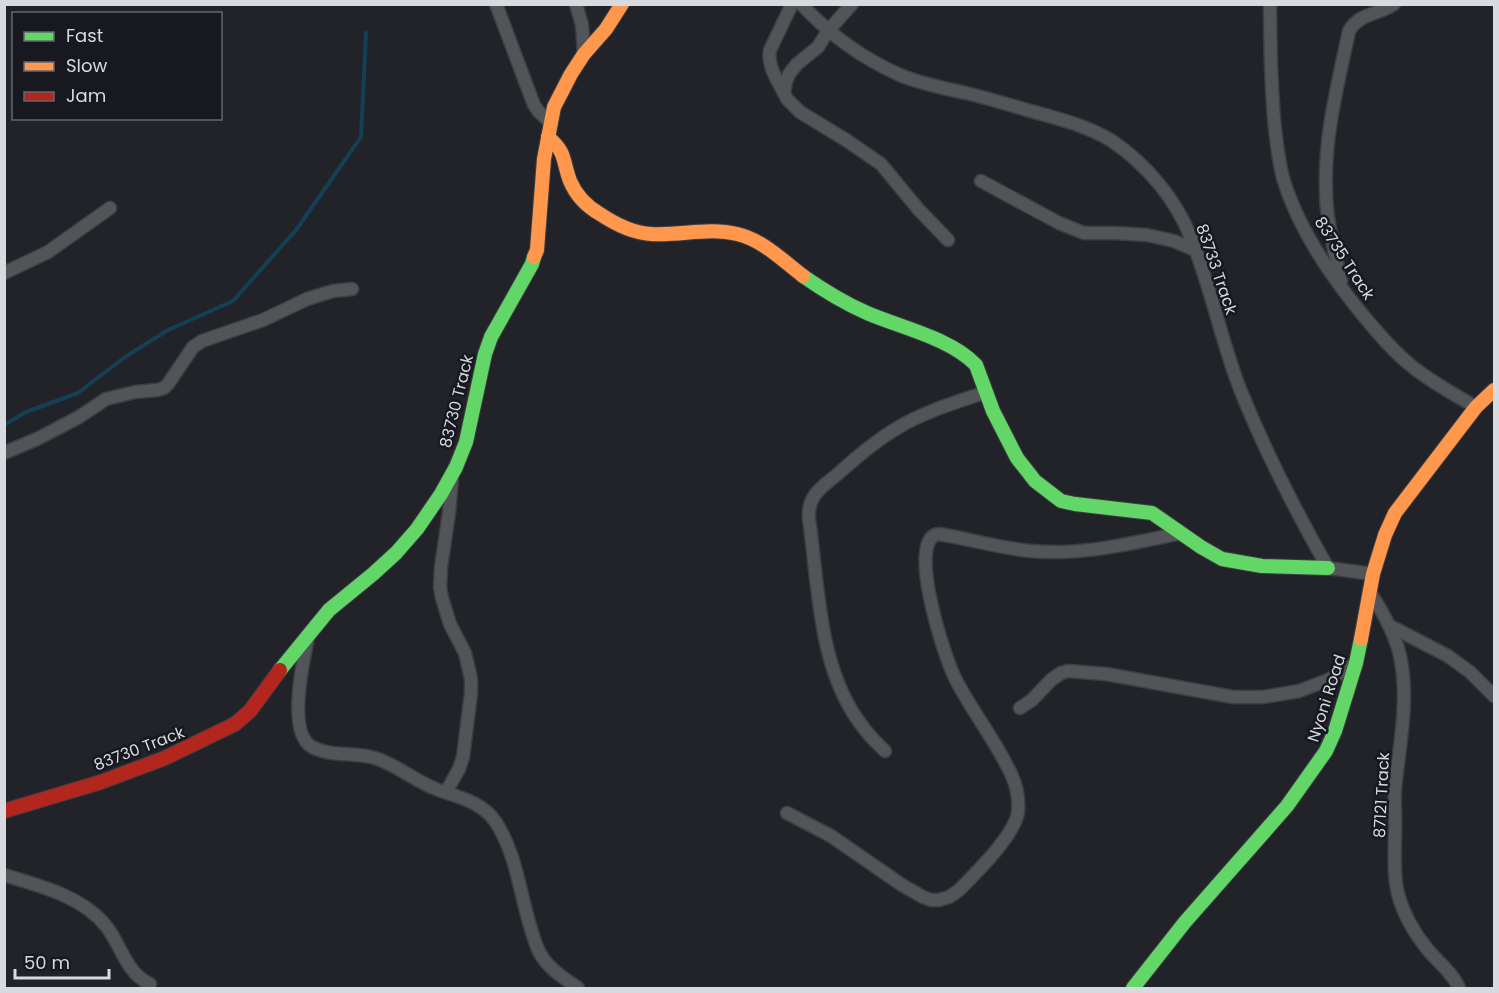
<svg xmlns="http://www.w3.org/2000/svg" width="1499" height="993" font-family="Poppins,sans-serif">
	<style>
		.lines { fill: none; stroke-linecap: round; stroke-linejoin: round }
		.stream { stroke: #144056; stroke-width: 4 }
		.street-casing { stroke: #3d3e42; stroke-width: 15 }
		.fast-casing { stroke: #3d3e42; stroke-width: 16 }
		.slow-casing { stroke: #3d3e42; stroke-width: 16 }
		.jam-casing { stroke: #3d3e42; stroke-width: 16 }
		.street { stroke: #535458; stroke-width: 12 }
		.fast { stroke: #63d668; stroke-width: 14 }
		.slow { stroke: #ff974d; stroke-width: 14 }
		.jam { stroke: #b3261e; stroke-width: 14 }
		.labels { text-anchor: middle; stroke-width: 5; stroke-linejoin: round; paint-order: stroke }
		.street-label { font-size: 16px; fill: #d9dae0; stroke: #171820 }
	</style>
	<rect width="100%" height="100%" fill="#222328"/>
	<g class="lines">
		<!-- stream -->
		<path class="stream" d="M4 425 26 412 78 393 125 357 168 330 233 301 296 230 361 137 366 33"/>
		<defs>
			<g id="street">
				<path d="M496 4 534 105 539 112 550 122"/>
				<path d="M576 4 582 25 584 54"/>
				<path d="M801 4C830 35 861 58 900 75 921 84 944 88 966 93 986 98 1007 104 1027 110 1056 118 1086 125 1112 141 1146 164 1176 199 1191 238 1211 287 1221 340 1240 389 1265 451 1295 510 1328 568L1373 574"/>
				<path d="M852 4 828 31 818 47 797 64 789 74 786 82 784 93 787 99 800 112 846 140 881 164 919 210 948 240"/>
				<path d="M1270 4C1270 43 1271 81 1274 119 1276 139 1278 158 1283 178 1299 232 1336 284 1372 326 1385 341 1398 356 1414 368 1433 383 1455 395 1476 407"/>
				<path d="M784 93C777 79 767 66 770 50L792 4"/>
				<path d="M981 181 1059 223 1084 233H1115L1147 235 1174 241 1195 250"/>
				<path d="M4 273 48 252 110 208"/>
				<path d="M1341 281C1335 252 1326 221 1326 190 1324 136 1338 84 1349 31 1359 13 1378 15 1394 4"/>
				<path d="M4 453 39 438 79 417 106 399 135 392 157 390 164 388 168 384 193 347 202 341 263 320 307 299 333 291 352 289"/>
				<path d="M1369 591C1383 612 1397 636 1401 661 1409 703 1399 747 1395 789 1394 804 1396 819 1395 834 1395 854 1393 874 1398 894 1403 913 1415 934 1428 950 1438 962 1453 973 1459 988"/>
				<path d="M1390 626 1448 656 1470 672 1494 696"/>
				<path d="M308 638C303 661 287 733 312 747 331 757 355 752 375 758 397 765 415 781 436 789 457 797 481 801 495 821 516 852 520 894 531 929 534 938 536 947 541 955 549 969 565 979 578 988"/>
				<path d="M1020 708 1032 700 1051 680 1061 673 1068 671 1106 674 1233 697H1263L1299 691 1328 680 1356 663"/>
				<path d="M885 751C877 743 869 736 863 727 818 670 819 588 809 519 807 494 823 487 840 472 859 455 878 439 899 427 926 411 957 402 986 392"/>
				<path d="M446 792 459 769 463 757 471 693V679L465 653 450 624 442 598 440 587 441 567 449 513 452 478"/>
				<path d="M787 813 831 836 902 885 923 897 931 900H939L949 897 958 891C975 874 1015 835 1018 812 1019 800 1017 787 1012 776 997 742 972 712 955 678 945 659 905 537 939 534 970 539 999 548 1031 551 1082 556 1132 543 1182 533"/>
				<path d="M4 875C40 886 82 896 106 926 122 946 125 972 150 984"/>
			</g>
			<g id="fast">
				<path d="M803 276C823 290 844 303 867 313 902 328 950 338 976 365L993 411 1017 458 1035 481 1061 501 1075 504 1152 513 1201 547 1222 559 1262 566 1328 568"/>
				<path d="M280 670 329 610 373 574 396 553 417 529 441 494 456 467 466 442 485 354 491 337 532 264 534 257"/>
				<path d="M1133 988 1185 922 1287 806 1326 751 1335 731 1356 663 1361 639"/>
			</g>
			<g id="slow">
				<path d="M548 137C567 153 562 160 570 181 576 195 586 206 600 214 615 224 633 233 651 234 680 236 708 227 737 234 763 240 782 260 803 276"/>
				<path d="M534 257 537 250 544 159 554 107 571 74 584 54 606 29 622 4"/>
				<path d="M1361 639 1373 574 1385 535 1395 513 1476 407 1494 390"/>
			</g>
			<path id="jam" d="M4 811 101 782 165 758 235 724 250 711 280 670"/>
		</defs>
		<!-- street casing -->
		<use href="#street" class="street-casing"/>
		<!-- fast casing -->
		<use href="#fast" class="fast-casing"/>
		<!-- slow casing -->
		<use href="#slow" class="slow-casing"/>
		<!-- jam casing -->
		<use href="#jam" class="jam-casing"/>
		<!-- street -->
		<use href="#street" class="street"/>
		<!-- fast -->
		<use href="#fast" class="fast"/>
		<!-- slow -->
		<use href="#slow" class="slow"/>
		<!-- jam -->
		<use href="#jam" class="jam"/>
	</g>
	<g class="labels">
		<!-- street labels -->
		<g class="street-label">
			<text transform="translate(1345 258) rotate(57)" y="6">83735 Track</text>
			<text transform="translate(1217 269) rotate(71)" y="6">83733 Track</text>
			<text transform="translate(456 401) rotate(-76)" y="6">83730 Track</text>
			<text transform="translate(1326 698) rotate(-72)" y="6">Nyoni Road</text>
			<text transform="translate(139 748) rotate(-21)" y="6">83730 Track</text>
			<text transform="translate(1381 795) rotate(-87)" y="6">87121 Track</text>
		</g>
	</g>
	<!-- border -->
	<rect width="1499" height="993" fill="none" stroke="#d9dae0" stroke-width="12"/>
	<!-- legend -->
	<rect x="12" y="12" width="210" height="108" fill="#171820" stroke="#65666d" stroke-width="1.5"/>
	<rect x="24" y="32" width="30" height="9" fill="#63d668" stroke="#65666d" stroke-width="1.5"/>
	<text x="66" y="42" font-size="18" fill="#d9dae0">Fast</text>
	<rect x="24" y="62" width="30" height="9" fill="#ff974d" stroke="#65666d" stroke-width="1.5"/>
	<text x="66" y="72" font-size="18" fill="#d9dae0">Slow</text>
	<rect x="24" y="92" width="30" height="9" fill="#b3261e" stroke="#65666d" stroke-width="1.5"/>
	<text x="66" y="102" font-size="18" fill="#d9dae0">Jam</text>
	<!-- scale -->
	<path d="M15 969v9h94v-9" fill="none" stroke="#d9dae0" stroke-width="3"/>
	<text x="24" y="969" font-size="18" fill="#d9dae0" stroke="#171820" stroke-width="4.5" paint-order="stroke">50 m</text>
</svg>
